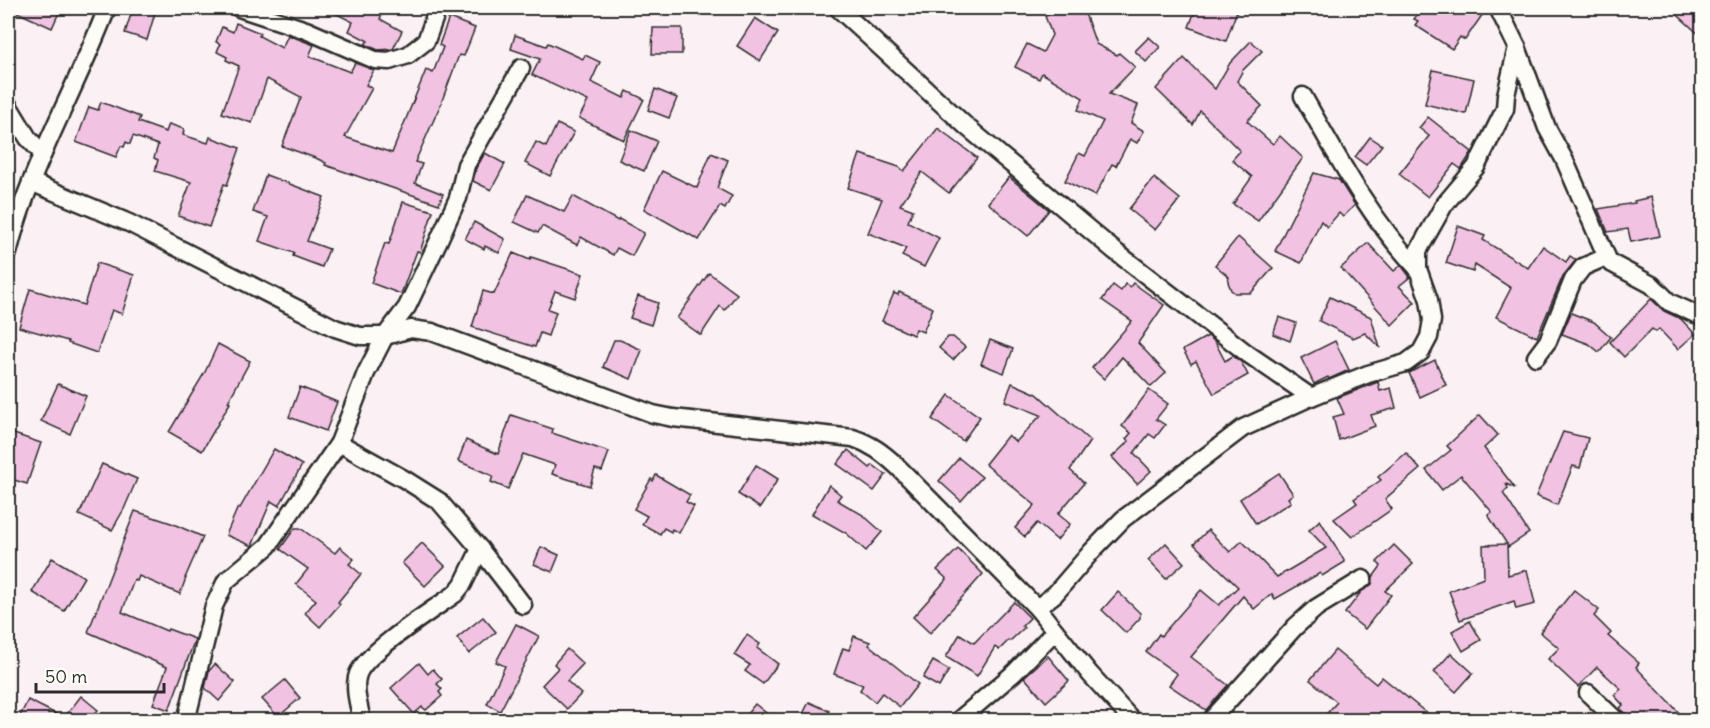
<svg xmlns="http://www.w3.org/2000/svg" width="1710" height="728" font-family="Delius,sans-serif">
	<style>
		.building { fill: #f2c2e3; stroke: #2b2b2b; stroke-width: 1.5 }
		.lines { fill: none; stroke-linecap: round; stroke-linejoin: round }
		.minor-casing { stroke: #2b2b2b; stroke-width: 21 }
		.minor { stroke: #fdfcf7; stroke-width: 16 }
	</style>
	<rect width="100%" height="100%" fill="#fbf0f3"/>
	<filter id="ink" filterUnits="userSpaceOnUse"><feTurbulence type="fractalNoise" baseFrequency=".0167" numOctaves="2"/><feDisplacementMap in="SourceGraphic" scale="12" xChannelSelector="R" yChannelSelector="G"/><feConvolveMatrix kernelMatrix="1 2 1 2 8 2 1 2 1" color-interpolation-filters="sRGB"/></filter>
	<g filter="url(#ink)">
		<!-- building -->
		<g class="building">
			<path d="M8 8H61L52 28Z"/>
			<path d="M133 8H148L147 10 155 13 147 40 125 33Z"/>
			<path d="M325 8H374L383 12 380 19 402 31 393 49 378 50 365 44 368 41 349 31 353 22Z"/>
			<path d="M1070 8H1083L1096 44 1117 55 1119 53 1135 67 1109 94 1138 105 1131 123 1144 131 1137 143 1130 139 1116 166 1112 164 1095 196 1065 181 1079 153 1085 156 1103 121 1078 110 1083 98 1042 73 1039 79 1015 67 1027 44 1043 52 1052 35 1045 16Z"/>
			<path d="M1196 8H1238L1226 41 1189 27Z"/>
			<path d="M1422 8H1487L1465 40 1460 37 1452 49 1415 25 1418 21 1414 19Z"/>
			<path d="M1670 8H1702V37Z"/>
			<path d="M449 18 475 28 464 56 459 55 440 106 415 162 422 164 415 183 443 194 439 204 325 165 326 163 318 159 282 146 301 97 267 79 252 123 222 113 239 66 226 60 227 57 217 52 220 44 216 42 222 27 233 32 236 23 260 33 259 36 282 48 288 35 314 45 309 56 350 72 355 63 374 70 366 85 372 88 345 137 392 153 426 70 433 73 443 47 439 45Z"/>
			<path d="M755 18 778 33 760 61 737 46Z"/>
			<path d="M653 28H682V54H652Z"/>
			<path d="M515 35 546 46 548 43 583 59 585 55 600 62 591 82 624 98 627 91 644 99 624 140 579 118 588 101 532 75 540 59 511 49Z"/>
			<path d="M1149 37 1160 47 1146 62 1135 51Z"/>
			<path d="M1251 41 1262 51 1243 70 1237 81 1262 106 1247 121 1273 144 1280 136 1303 158 1258 221 1233 204 1252 177 1232 160 1240 151 1200 111 1193 125 1156 89 1184 58 1215 89 1230 63Z"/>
			<path d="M1433 70 1474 79 1466 114 1425 104Z"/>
			<path d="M655 89 677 98 669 118 648 110Z"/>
			<path d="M101 102 140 117 138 122 166 132 169 124 184 129 183 135 208 143 210 137 240 148 227 185 224 184 209 227 178 216 191 182 155 171 158 160 154 158 158 145 133 136 130 144 126 142 124 147 121 146 116 157 76 142 89 107 98 110Z"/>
			<path d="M1428 117 1472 152 1461 169 1454 164 1428 197 1399 174 1429 136 1419 128Z"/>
			<path d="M557 124 574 132 550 176 525 163 536 142 546 147Z"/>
			<path d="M938 128 977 158 949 193 922 172 900 205 913 210 908 222 939 238 924 267 902 256 906 248 868 233 882 199 848 188 860 154 899 167 904 171Z"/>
			<path d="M631 130 657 141 644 171 619 160Z"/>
			<path d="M1370 137 1382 145 1366 165 1355 157Z"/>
			<path d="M485 153 505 164 491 190 473 181 476 169Z"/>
			<path d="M711 153 728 160 717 188 732 196 725 209 720 206 699 240 644 209 662 171 697 188Z"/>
			<path d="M1314 173 1339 180 1355 205 1343 217 1339 213 1327 227 1321 221 1301 263 1275 251Z"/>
			<path d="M266 175 324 197 307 241 329 249 322 267 293 256 294 253 259 241 268 217 253 212Z"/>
			<path d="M1009 177 1049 210 1028 236 988 203Z"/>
			<path d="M1154 178 1180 199 1155 230 1129 209Z"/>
			<path d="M527 195 564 212 573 196 618 221 619 219 644 233 632 256 617 248 613 255 581 237 577 245 542 226 538 233 514 222Z"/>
			<path d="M1651 197 1660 236 1631 242 1628 229 1608 232 1598 209 1635 203 1634 201Z"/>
			<path d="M403 202 433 211 420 252 417 251 401 294 371 283 385 243 389 244Z"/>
			<path d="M474 222 505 239 499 253 485 246 484 249 465 239Z"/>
			<path d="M1458 226 1485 236 1483 240 1528 268 1543 246 1566 262 1570 256 1576 260 1563 276 1537 337 1496 317 1511 288 1475 265 1473 272 1446 263Z"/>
			<path d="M1238 237 1273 268 1251 293H1235L1231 290 1228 282 1229 277 1215 265Z"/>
			<path d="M1368 243 1394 271 1401 265 1410 277 1399 286 1415 302 1392 325 1341 268Z"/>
			<path d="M513 253 530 260 531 257 583 274 575 298 555 291 548 309 556 312 548 336 540 333 535 347 472 327 483 291 494 294Z"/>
			<path d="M97 263 134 275 122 314 112 310 97 353 68 343V341L19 327 30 289 84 305Z"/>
			<path d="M709 273 737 294 725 310 720 306 701 335 677 318Z"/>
			<path d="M1133 283 1164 305 1138 343 1166 373 1151 387 1122 357 1104 379 1092 368 1132 321 1102 300 1113 285 1121 291 1125 284 1130 287Z"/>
			<path d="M899 292 933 308 923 332 916 329 913 335 882 321 894 293 898 295Z"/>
			<path d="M638 296 658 303 651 325 630 318Z"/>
			<path d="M1330 297 1371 317 1380 348 1365 333 1353 338 1319 321Z"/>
			<path d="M1651 299 1664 311 1681 319 1695 334 1678 349 1659 329 1656 332 1652 329 1624 357 1610 342Z"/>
			<path d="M1571 313 1594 322 1611 337 1599 352 1589 344 1562 334Z"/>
			<path d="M1279 317 1296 323 1290 341 1273 334Z"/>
			<path d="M1208 336 1215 342 1225 361 1233 356 1241 362 1248 375 1214 394 1196 361 1191 364 1183 350Z"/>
			<path d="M948 337H953L965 347 953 360 939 348Z"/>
			<path d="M614 340H620L642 350 631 379 603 367Z"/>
			<path d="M990 340 1013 349 1004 373 981 364Z"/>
			<path d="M1335 341 1349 370 1329 379 1328 377 1314 384 1301 358Z"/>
			<path d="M218 344 250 361 228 402 230 403 202 451 169 432 205 372Z"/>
			<path d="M1435 360 1446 385 1420 397 1409 373Z"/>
			<path d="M1378 382 1380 391 1391 388 1396 408 1371 415 1375 426 1339 440 1333 417 1344 414 1337 398Z"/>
			<path d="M1012 383 1037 394 1090 441 1070 470 1084 483 1058 514 1070 524 1057 540 1037 523 1025 537 1015 528 1035 505 985 464 1008 435 1016 442 1041 415 1005 401Z"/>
			<path d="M58 384 86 396 70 434 41 421Z"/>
			<path d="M300 387 337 402 326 431 289 417Z"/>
			<path d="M1149 390 1168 404 1156 419 1165 425 1155 438 1149 434 1134 453 1151 471 1137 484 1112 457 1129 441 1126 439 1131 433 1122 426Z"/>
			<path d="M949 395 980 417 963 441 932 419Z"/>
			<path d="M511 415 553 429 552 433 609 452 602 471 595 469 590 486 552 474 555 465 523 454 508 489 491 482 493 476 458 461 466 440 498 454Z"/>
			<path d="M1480 415 1498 435 1484 448 1515 488 1506 484 1508 488 1503 493 1529 533 1508 547 1507 544 1508 575 1527 570 1535 604 1516 609 1514 601 1460 620 1449 591 1484 578 1483 545 1507 544 1488 515 1492 512 1461 475 1442 490 1426 470 1451 450 1447 446Z"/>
			<path d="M8 432 41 443 27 484 8 478Z"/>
			<path d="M1563 432 1588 438 1580 468 1573 466 1557 505 1536 496Z"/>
			<path d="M274 449 302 465 279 506 271 501 252 546 226 535 238 507 240 508Z"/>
			<path d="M848 450 870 468 873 465 886 475 874 491 837 464Z"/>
			<path d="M1406 453 1420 469 1385 499 1392 509 1352 537 1334 519 1357 503 1354 499 1381 480 1378 477Z"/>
			<path d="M959 458 982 477 961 501 939 481Z"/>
			<path d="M102 464 137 479 124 509 112 530 79 515Z"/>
			<path d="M756 465 778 479 760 508 738 494Z"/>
			<path d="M1279 473 1293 494 1288 498 1291 502 1256 524 1240 499Z"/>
			<path d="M656 475 690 495 686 502 694 506 679 533 672 529 671 532 664 528 660 534 642 524 647 516 634 509 651 479 653 481Z"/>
			<path d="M829 485 841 495 837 500 863 515 882 532 866 551 846 533 812 514Z"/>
			<path d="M135 511 171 523 203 537 185 578H186L180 594 139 576 137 581 134 580 122 612 167 631 168 629 195 639 169 710 153 704 167 667 88 632Z"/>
			<path d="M1320 520 1345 562 1322 576 1320 573 1275 599 1272 594 1254 609 1243 596 1191 657 1228 685 1206 710 1169 685 1177 674 1146 652 1159 634 1161 636 1201 590 1219 605 1238 587 1194 544 1208 530 1230 552 1242 541 1277 577 1326 548 1309 530Z"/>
			<path d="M295 528H300L335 553 340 547 354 559 349 564 361 574 338 602 340 604 320 627 305 613 316 600 296 584 308 569 280 549Z"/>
			<path d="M422 543 445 566 425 586 402 563Z"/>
			<path d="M1166 543 1184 563 1166 579 1148 560Z"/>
			<path d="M1394 545 1413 564 1385 591 1391 595 1365 629 1345 613 1361 592 1372 584 1373 577 1381 566 1377 562Z"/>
			<path d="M541 547 559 555 552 572 534 564Z"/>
			<path d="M958 549 983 574 930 633 913 617 947 579 937 570Z"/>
			<path d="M52 558 84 577 64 611 32 592Z"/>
			<path d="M1574 590 1599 610 1594 616 1611 633 1608 636 1639 663 1636 667 1686 720H1632L1620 708 1623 705 1614 695 1621 689 1597 667 1578 687 1548 659 1559 648 1540 632Z"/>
			<path d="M1118 592 1140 613V618L1126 633 1102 610Z"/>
			<path d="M1014 602 1030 618 1022 626 1024 628 1010 641 1009 640 999 650 995 647 977 676 946 657 960 634 974 643Z"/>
			<path d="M483 617 496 632 469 654 457 638Z"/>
			<path d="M1470 621 1481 640 1463 651 1452 631Z"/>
			<path d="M516 624 539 636 500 711 487 704 505 666 496 662Z"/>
			<path d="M747 635 760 644 757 648 778 664 763 684 745 671 750 665 734 655Z"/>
			<path d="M854 636 870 642 869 645 918 684 900 707 882 693 875 702 860 690 863 685 834 674 843 648 849 650Z"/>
			<path d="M567 649 583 664 567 681 581 694 567 709 542 685 558 668 554 664Z"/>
			<path d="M1335 650 1376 684 1382 677 1435 720H1321L1337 702 1310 680Z"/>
			<path d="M1451 653 1473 673 1456 692 1434 672Z"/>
			<path d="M1048 656 1069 681 1046 702 1024 677Z"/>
			<path d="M933 661 949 670 939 687 923 678Z"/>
			<path d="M419 663 428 674 433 669 442 679 437 684 442 689 439 692 442 696 426 710 422 707 414 714 391 688Z"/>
			<path d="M215 664 235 682 219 701 205 688 209 671Z"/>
			<path d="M285 680 300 698 278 717 262 699Z"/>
			<path d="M81 696 98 710 89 720H18L28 700 64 718Z"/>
			<path d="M809 702 829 711 825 720H800Z"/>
			<path d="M755 704 775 720H742Z"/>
		</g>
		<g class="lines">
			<defs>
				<g id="minor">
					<path d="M239 8 306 30 375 60 389 61 408 55 426 41 438 8"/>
					<path d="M838 8 967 127 1116 252 1248 354 1311 397"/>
					<path d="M1517 47 1547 128 1564 159 1609 262 1652 285 1669 302 1702 317"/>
					<path d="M1303 96C1337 156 1370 219 1418 269"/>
					<path d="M8 105 28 138 43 154"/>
					<path d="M31 182 129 223 335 328 360 336H385L411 329 432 332 653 414 673 418 853 438C871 444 883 453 897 466L1037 608 1090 674 1132 720"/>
					<path d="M8 253C29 167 76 90 107 8"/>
					<path d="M1536 357 1548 341 1573 280 1583 267 1606 257"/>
					<path d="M339 443 404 479 439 501 480 549 523 605"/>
					<path d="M1037 608 1055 594 1092 551 1123 519 1243 428 1311 397 1368 374 1406 363 1421 352 1429 337 1432 320 1429 300 1418 269V251L1444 205 1476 167 1505 109 1506 95 1517 47 1498 8"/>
					<path d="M1588 693 1616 720"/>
					<path d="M190 720 188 713 214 606 226 581 268 546 339 443 366 373 385 336 407 307 438 242 458 198 466 165 521 68"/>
					<path d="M362 720C359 706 353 688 358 674 366 652 434 609 455 594L463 584 480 549"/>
					<path d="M959 720 1014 673 1055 631"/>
					<path d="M1211 720 1295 627 1316 608 1363 579"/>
				</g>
			</defs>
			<!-- minor casing -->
			<use href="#minor" class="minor-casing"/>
			<!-- minor -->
			<use href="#minor" class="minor"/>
		</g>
	</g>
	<!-- margin -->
	<rect width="1710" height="728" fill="none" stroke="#fdfcf7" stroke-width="30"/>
	<rect x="15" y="15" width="1680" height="698" fill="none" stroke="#2b2b2b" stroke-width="2" filter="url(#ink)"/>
	<!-- scale -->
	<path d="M36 683v9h128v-9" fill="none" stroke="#2b2b2b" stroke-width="3"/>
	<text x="45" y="683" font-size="18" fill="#2b2b2b" stroke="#fdfcf7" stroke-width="4.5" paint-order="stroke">50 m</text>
</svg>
